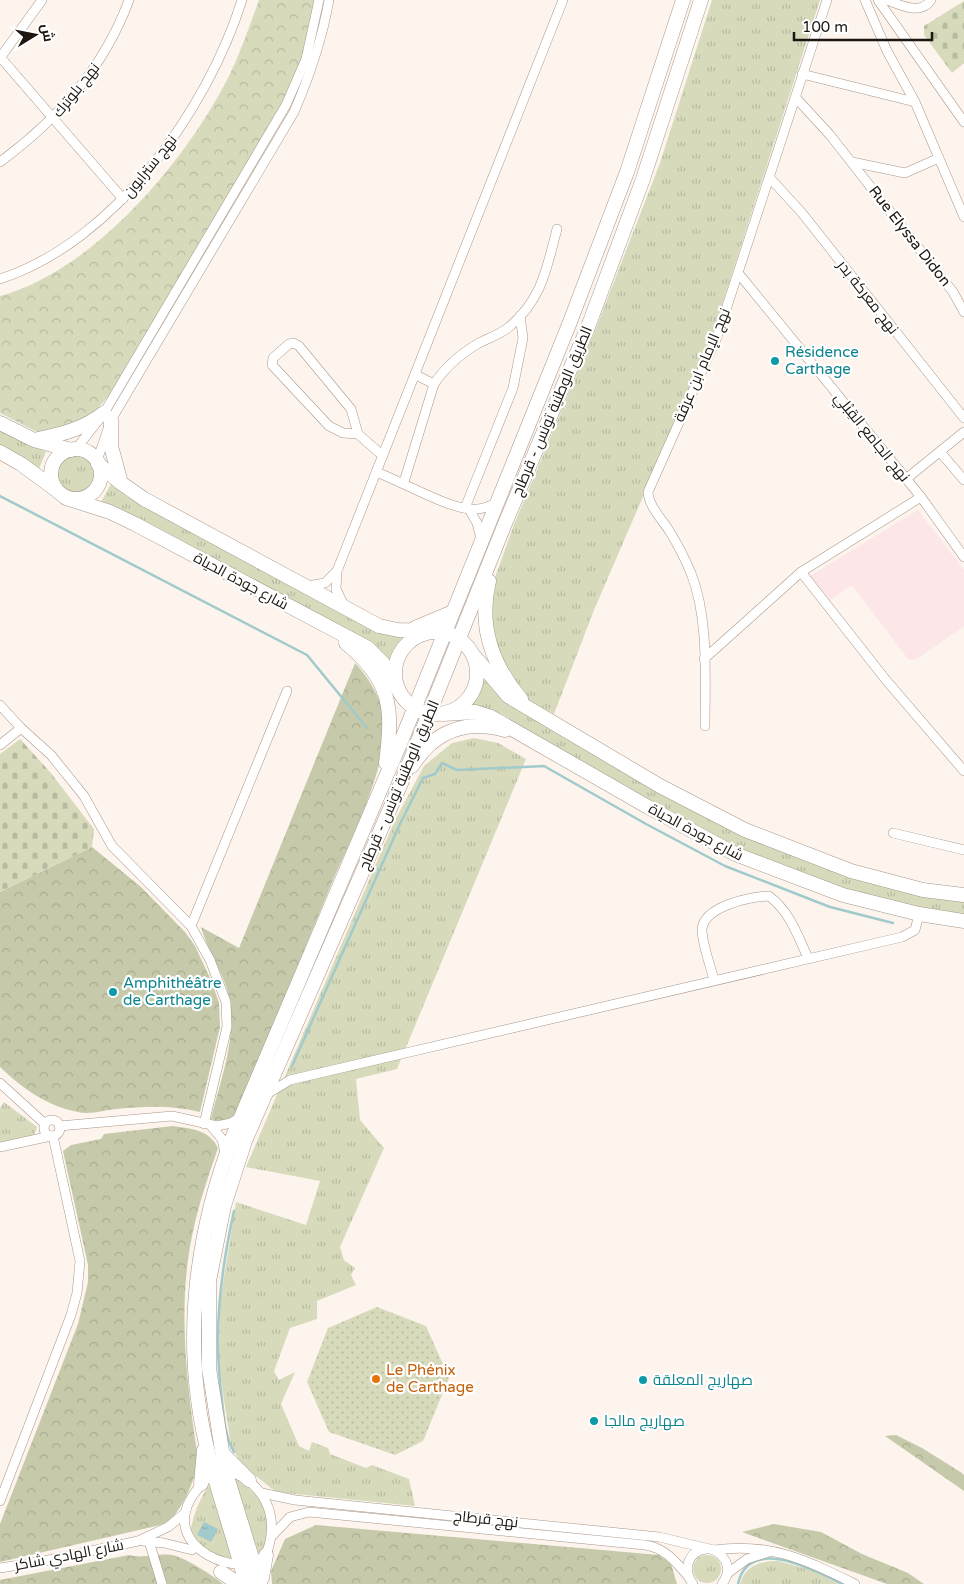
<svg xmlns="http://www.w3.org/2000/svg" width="964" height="1584" font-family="'Varela Round',Cairo,sans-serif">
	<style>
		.education { fill: #fce6e8 }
		.grass { fill: url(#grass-tufts) }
		.forest { fill: url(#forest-crowns) }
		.cemetery { fill: url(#cemetery-stones) }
		.park { fill: url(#park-crowns) }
		.garden { fill: url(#garden-dots) }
		.water { fill: url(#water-ripples) }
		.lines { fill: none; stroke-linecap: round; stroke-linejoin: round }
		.stream { stroke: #a0cacb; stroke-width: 2.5 }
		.minor-casing { stroke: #aa9687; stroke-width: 10 }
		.highway-casing { stroke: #aa9687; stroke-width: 15 }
		.minor { stroke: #fff; stroke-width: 9 }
		.highway { stroke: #fff; stroke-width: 14 }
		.culture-dot { fill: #0f9aa8; stroke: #fff; stroke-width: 2 }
		.food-dot { fill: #e8710a; stroke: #fff; stroke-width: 2 }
		.labels { text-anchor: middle; stroke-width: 4.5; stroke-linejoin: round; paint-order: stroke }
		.street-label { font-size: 15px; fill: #1d1610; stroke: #fff }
		.culture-label { font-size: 15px; fill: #0d838f; stroke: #fff; text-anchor: start }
		.food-label { font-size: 15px; fill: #c56008; stroke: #fff; text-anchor: start }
	</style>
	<defs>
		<pattern id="grass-tufts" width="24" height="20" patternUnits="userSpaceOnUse" patternTransform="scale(1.25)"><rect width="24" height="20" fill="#d7dbbc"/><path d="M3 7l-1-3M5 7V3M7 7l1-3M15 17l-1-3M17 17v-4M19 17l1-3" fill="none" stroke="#b8bba1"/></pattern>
		<pattern id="forest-crowns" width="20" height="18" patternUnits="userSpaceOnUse" patternTransform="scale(1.25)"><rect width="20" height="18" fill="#c6caaa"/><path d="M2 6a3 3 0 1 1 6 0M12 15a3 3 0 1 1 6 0" fill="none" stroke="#aaad91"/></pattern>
		<pattern id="cemetery-stones" width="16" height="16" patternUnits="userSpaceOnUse" patternTransform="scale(1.25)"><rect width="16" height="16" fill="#d7dbbc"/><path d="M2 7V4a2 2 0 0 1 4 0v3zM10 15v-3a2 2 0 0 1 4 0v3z" fill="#b8bba1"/></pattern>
		<pattern id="park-crowns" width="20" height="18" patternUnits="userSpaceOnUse" patternTransform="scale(1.25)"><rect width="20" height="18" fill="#d7dbbc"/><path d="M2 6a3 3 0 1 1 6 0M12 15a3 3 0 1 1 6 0" fill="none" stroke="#b8bba1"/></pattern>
		<pattern id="garden-dots" width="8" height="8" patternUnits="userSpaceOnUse" patternTransform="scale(1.25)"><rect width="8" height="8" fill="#d7dbbc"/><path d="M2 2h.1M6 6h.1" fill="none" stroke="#b8bba1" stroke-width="1.8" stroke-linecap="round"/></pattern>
		<pattern id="water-ripples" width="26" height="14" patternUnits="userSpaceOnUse" patternTransform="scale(1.25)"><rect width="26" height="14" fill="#a0cacb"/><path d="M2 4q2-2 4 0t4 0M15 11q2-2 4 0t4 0" fill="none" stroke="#89adad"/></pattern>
	</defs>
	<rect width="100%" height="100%" fill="#fdf4ee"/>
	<!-- education -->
	<path class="education" d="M918 510 964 570V626L917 659 909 660 852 585 830 600 810 576Z"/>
	<!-- grass -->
	<g class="grass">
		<path d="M712 0H820L711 339 594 610 554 714 524 697 487 635 488 597 513 527 596 328 660 163Z"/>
		<path d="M0 430 46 452 38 471 0 447Z"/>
		<circle cx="75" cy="475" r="20"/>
		<path d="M111 484 127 497 377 632 402 638 393 650 389 663 101 502Z"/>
		<path d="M484 679 507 702 743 835 848 876 964 901V915C886 903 807 881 736 847 655 809 578 760 502 714L472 704Z"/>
		<path d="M474 738 498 743 526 759 397 1069 356 1079 360 1120 384 1148 340 1247 344 1260 355 1268 351 1275 356 1285 317 1301V1319L290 1328 274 1371 279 1380 295 1372 281 1404 299 1446 309 1451 312 1442 328 1448 330 1454 366 1468 372 1465 409 1479 415 1506 276 1492 241 1464 231 1445 219 1368 220 1302 236 1202 306 1225 320 1181 246 1167 394 822 424 766 452 743Z"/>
		<path d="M4 1102 37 1127 34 1135 0 1145V1108Z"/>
		<path d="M234 1478C267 1497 274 1521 261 1555L237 1569C217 1564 200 1549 190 1532 194 1513 199 1500 210 1484Z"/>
		<circle cx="707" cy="1569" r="14"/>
		<path d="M778 1561 811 1570 838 1584H740C745 1565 761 1561 778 1561Z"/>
	</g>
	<!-- forest -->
	<g class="forest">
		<path d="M355 663C371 680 388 709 385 734 380 781 352 837 333 880 301 958 268 1036 235 1114 227 1121 221 1122 211 1119 220 1082 236 1040 230 1002 226 975 208 953 201 927L239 948Z"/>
		<path d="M92 847 141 887 185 932 195 946 211 980 219 1003 220 1027 200 1112C171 1105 146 1106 116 1109 105 1110 90 1115 78 1112 47 1106 23 1089 0 1067V892Z"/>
		<path d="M173 1126C191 1129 209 1129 218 1148 208 1177 198 1206 192 1236 177 1310 187 1385 198 1459 197 1476 182 1512 167 1522 163 1524 156 1526 152 1527L0 1562V1524L78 1324 88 1282V1265L63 1151 71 1145 101 1139 104 1134Z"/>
		<path d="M896 1435 922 1448 962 1473 964 1475V1491L885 1436Z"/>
		<path d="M774 1524 821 1532 862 1554 908 1573 924 1584H887L742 1532Z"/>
		<path d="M316 1525 659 1555 671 1564 677 1584H272L271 1571 285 1539Z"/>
		<path d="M129 1555C143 1559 157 1553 172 1555 184 1557 214 1576 223 1584H0V1580Z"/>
	</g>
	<!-- cemetery -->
	<g class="cemetery">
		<path d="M964 1V63L952 73 924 35V26Z"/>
		<path d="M20 739 50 772 94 829 92 847 0 892V754Z"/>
	</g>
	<!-- park -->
	<path class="park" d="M259 0H317L300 69 284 103 112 392 94 413 72 426 39 433 0 413V296C94 271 188 159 230 74 241 51 250 25 259 0Z"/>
	<!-- garden -->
	<path class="garden" d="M377 1307 426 1326 449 1378 423 1441 395 1455 329 1432 307 1382 328 1328Z"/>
	<!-- water -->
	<path class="water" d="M204 1522 218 1529 211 1542 197 1535Z"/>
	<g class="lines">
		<!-- stream -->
		<g class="stream">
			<path d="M0 496 307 655 367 728"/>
			<path d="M292 1066 400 824 423 778 435 774 442 763 457 770 544 766 646 824 725 866 830 907 893 923"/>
			<path d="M234 1452C225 1437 224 1418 222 1400 213 1335 220 1275 234 1211"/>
			<path d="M738 1584C749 1534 816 1571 842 1584"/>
		</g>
		<defs>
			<g id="minor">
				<path d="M865 0 887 51 915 102 964 217"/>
				<path d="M878 0 964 122"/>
				<path d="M887 0C902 6 921 15 931 0"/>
				<path d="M0 58 42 0"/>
				<path d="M1 58 123 199"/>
				<path d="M802 74 915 102"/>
				<path d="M796 98 830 135 953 292 964 312"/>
				<path d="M0 162C58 119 104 68 129 0"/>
				<path d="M852 162 905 173 939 158"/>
				<path d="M770 178 802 213 964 418"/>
				<path d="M739 274 921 497 964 557"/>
				<path d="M0 279C114 242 207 111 242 0"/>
				<path d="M416 375 434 384"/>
				<path d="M358 434 343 433 329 426 272 365 273 358 289 344 294 343 299 346 351 409 358 434 383 456"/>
				<path d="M76 449 104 413 286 105 306 59 319 0"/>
				<path d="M940 452 964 480"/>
				<path d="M97 461 111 420 294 112C310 75 322 40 329 0"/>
				<path d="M376 472C401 481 447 508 471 509 480 510 489 507 497 502"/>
				<path d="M906 479 964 432"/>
				<path d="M404 482 434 384C446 366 460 354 479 343 489 338 501 334 509 327 542 300 547 267 557 229"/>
				<path d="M465 508 513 388 523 338 520 316"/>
				<path d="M469 509 477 523 481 539"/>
				<path d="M801 572 886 680 964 771"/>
				<path d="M307 586 325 583 337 571"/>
				<path d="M344 606 336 589 337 571 563 0"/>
				<path d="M704 659 801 572 921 497"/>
				<path d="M0 705 21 728 51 755 84 796 112 846 191 926 210 960 226 1002 227 1027 204 1124"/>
				<path d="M705 726C705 677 709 619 691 573 685 559 678 545 670 532 662 519 649 507 648 492L717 337 827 0"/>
				<path d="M0 745 21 728"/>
				<path d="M893 833 964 850"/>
				<path d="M191 926 287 691"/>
				<path d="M714 980C710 964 703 947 702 931 701 907 751 896 769 896 790 912 797 934 808 958"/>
				<path d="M0 1083 45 1124"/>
				<path d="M267 1094 290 1080 902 937 915 930 919 914"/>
				<circle cx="52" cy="1128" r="8"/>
				<path d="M59 1126 172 1116 217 1126 231 1123 240 1117"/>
				<path d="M211 1126 222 1139 225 1153"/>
				<path d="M0 1147 51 1136"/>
				<path d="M225 1470C264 1481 280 1515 267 1552 247 1584 152 1548 196 1491 204 1480 212 1473 225 1470Z"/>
				<path d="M262 1493 295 1500 659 1537 714 1550C728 1558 732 1571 722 1584"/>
				<path d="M0 1501 71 1315 77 1293 80 1261 53 1136"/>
				<path d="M272 1536 290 1517 309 1512 645 1545C665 1548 675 1561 688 1576"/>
				<path d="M148 1538 162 1584"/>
				<path d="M143 1541 164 1543 192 1550"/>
				<path d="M714 1550C770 1542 806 1560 855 1584"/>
				<path d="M0 1568 44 1561 138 1541 168 1527 185 1513"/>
				<path d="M728 1573 747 1559 769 1552"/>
				<path d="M693 1584C682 1570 688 1551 706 1549"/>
			</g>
			<g id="highway">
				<path d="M111 420V446L121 483"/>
				<path d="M0 423 34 440 71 450"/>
				<path d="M38 439C63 434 83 429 104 413"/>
				<circle cx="76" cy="474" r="25"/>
				<path d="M0 452 21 464 55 489"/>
				<path d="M98 464 121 483 144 499 379 626 398 630 430 631"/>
				<path d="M66 498 110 512 135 524 368 648 383 663 398 689"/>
				<path d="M489 581C478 626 492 665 521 699"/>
				<path d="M415 628 453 612"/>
				<circle cx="436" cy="673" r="41"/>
				<path d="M346 643C392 681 393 708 386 763"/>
				<path d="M475 657 508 696 660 786 745 830 851 871 923 890 964 895"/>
				<path d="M443 714 475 712 491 717 648 807 735 854 843 895 919 914 964 921"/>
				<path d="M412 766C434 731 466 719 505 730"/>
				<path d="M223 1454 249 1480"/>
				<path d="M201 1484 204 1450"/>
				<path d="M221 1572 239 1584"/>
				<path d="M262 1578 266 1555"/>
				<path d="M246 1584C235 1541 220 1499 209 1456 181 1349 194 1238 233 1136L402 739 570 322 627 172 683 0"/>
				<path d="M260 1584 225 1470 209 1368V1281L224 1206 245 1141 402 781 504 526 588 327 643 179 701 0"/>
			</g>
		</defs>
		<!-- minor casing -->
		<use href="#minor" class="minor-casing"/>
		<!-- highway casing -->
		<use href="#highway" class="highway-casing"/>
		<!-- minor -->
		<use href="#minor" class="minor"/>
		<!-- highway -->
		<use href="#highway" class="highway"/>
	</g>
	<!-- markers -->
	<g class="culture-dot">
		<circle cx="775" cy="361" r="5"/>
		<circle cx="113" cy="992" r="5"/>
		<circle cx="643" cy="1380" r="5"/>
		<circle cx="594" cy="1421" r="5"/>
	</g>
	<circle class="food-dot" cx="376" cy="1379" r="5"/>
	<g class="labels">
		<!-- street labels -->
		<g class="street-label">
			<text transform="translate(76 90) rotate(-51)" y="5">نهج بلوترك</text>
			<text transform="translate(150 166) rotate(-51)" y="5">نهج سترابون</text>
			<text transform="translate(910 236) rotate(52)" y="5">Rue Elyssa Didon</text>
			<text transform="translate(868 297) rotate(52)" y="5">نهج معركة بدر</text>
			<text transform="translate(702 365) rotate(-67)" y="5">نهج الإمام ابن عرفة</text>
			<text transform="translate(552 411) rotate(-67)" y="5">الطريق الوطنية تونس - قرطاج</text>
			<text transform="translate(872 437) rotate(51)" y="5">نهج الجامع القِبْلي</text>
			<text transform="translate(241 581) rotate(28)" y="5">شارع جودة الحياة</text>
			<text transform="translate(399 785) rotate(-67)" y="5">الطريق الوطنية تونس - قرطاج</text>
			<text transform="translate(696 832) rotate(28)" y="5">شارع جودة الحياة</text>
			<text transform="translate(486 1519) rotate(6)" y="5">نهج قرطاج</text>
			<text transform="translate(69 1555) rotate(-11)" y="5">شارع الهادي شاكر</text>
		</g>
		<!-- culture labels -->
		<g class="culture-label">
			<text x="785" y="357">Résidence<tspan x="785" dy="17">Carthage</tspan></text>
			<text x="123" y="988">Amphithéâtre<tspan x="123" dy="17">de Carthage</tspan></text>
			<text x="653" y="1385">صهاريج المعلقة</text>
			<text x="604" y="1426">صهاريج مالجا</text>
		</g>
		<!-- food labels -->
		<g class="food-label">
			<text x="386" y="1375">Le Phénix<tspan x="386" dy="17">de Carthage</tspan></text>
		</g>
	</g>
	<!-- north arrow -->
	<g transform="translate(35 35) rotate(80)" stroke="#ffffff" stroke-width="4" paint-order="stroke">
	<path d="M0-4L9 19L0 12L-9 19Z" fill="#1d1610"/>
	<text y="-8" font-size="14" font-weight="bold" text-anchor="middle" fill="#1d1610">ش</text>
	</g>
	<!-- scale -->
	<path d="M794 32v8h138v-8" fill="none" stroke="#1d1610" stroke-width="2.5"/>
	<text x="802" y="32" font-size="15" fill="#1d1610" stroke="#ffffff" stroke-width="4" paint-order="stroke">100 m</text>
</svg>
